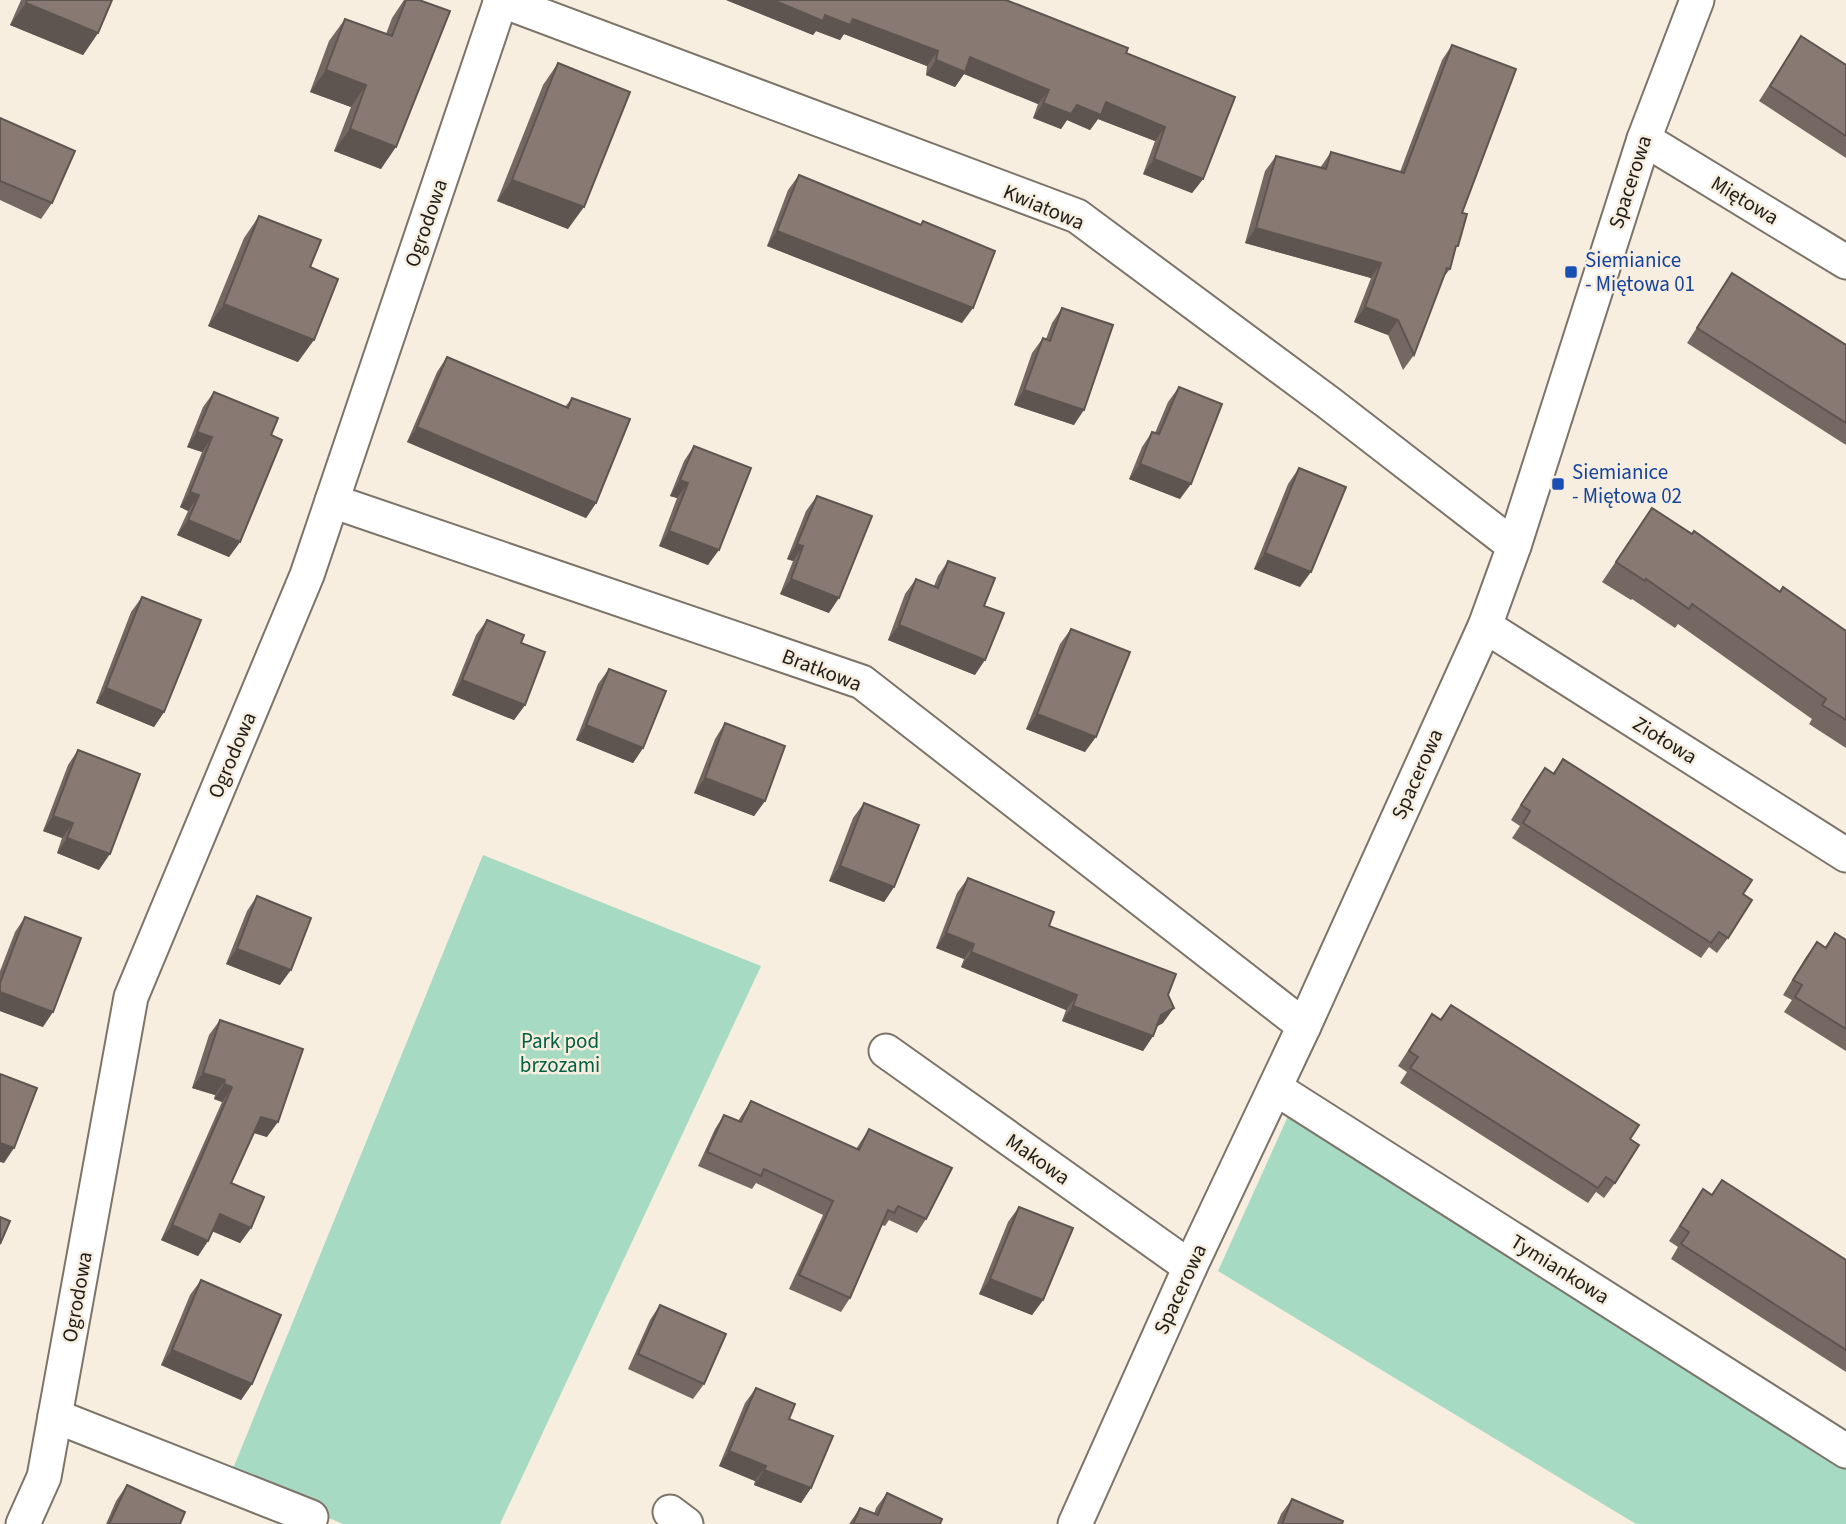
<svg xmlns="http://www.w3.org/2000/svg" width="1846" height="1524" font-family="'Source Sans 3',sans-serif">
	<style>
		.green { fill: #a7dac2 }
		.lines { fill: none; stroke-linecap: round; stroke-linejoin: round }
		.minor-casing { stroke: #7c7468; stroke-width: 37 }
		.minor { stroke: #fff; stroke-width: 33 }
		.wall { fill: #756863 }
		.shaded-wall { fill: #5f5550 }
		.building { fill: #887973; stroke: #5f5550; stroke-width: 2 }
		.transit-dot { fill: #1a4fb4; stroke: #f7eee0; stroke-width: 2.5 }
		.labels { text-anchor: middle; stroke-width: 5; stroke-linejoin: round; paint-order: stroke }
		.street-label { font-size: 21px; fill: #201d18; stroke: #f7eee0 }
		.transit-label { font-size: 21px; fill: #164399; stroke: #f7eee0; text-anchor: start }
		.park-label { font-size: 21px; fill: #005f42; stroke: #f7eee0 }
	</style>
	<rect width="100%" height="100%" fill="#f7eee0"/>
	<!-- green -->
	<g class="green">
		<path d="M483 855 761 966 500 1524H343L230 1476Z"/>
		<path d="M1294 1103 1846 1452V1524H1636L1218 1271Z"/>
	</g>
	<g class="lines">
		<defs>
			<g id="minor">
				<path d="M500 0 1077 216 1329 403 1514 546"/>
				<path d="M1644 139 1846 262"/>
				<path d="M332 501 862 682 1304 1026"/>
				<path d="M1485 626 1846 855"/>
				<path d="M886 1051 1190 1267"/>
				<path d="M1275 1088 1846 1451"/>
				<path d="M55 1416 311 1517"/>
				<path d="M670 1512 686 1524"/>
				<path d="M23 1524 44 1477 131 997 307 575 501 0"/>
				<path d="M1075 1524 1190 1267 1304 1026 1485 626 1514 546 1644 139 1697 0"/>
			</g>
		</defs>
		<!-- minor casing -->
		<use href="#minor" class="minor-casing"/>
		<!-- minor -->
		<use href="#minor" class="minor"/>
	</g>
	<!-- wall -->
	<g class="wall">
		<path d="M21 0H112L98 33 83 55 10 25Z"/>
		<path d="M404 0H419L381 169 334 151 351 107 310 92 329 41 345 19 386 34 392 18Z"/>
		<path d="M726 0 1126 53 1203 179 1192 193 1143 174 1155 141 1098 119 1090 130 1067 120 1061 129 1033 118 1038 104 964 74 955 87 926 75 927 66 844 34 840 40 816 31 813 35Z"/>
		<path d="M1801 36 1846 65V158L1759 101Z"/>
		<path d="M1452 45 1462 213 1455 251 1450 269 1443 278 1414 355 1403 370 1388 335 1354 322 1371 278 1245 243 1265 171 1276 156 1320 168 1331 152 1400 172 1442 60Z"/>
		<path d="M558 63 568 229 497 201 543 85Z"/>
		<path d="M0 118 52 203 41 219 0 200Z"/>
		<path d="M799 175 921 225 923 221 962 323 767 246 788 190Z"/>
		<path d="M259 216 310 267 298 362 208 326 244 238Z"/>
		<path d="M1732 273 1846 345V445L1687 343Z"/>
		<path d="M1062 308 1074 425 1014 405 1032 353 1043 338 1046 339 1052 323Z"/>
		<path d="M447 357 565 407 572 398 596 503 586 518 407 442 437 372Z"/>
		<path d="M1179 387 1180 499 1129 479 1142 447 1152 432 1155 433 1168 402Z"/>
		<path d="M214 392 271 435 240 542 229 557 177 535 188 511 180 507 202 452 187 447 203 407Z"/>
		<path d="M694 446 708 565 659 546 677 498 670 496 684 461Z"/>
		<path d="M1299 468 1300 587 1254 569 1288 484Z"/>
		<path d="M817 496 829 613 780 594 793 561 787 559 806 511Z"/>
		<path d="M1652 508 1780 592 1846 631V748L1809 724 1812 719 1678 624 1675 628 1632 599 1631 600 1602 582Z"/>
		<path d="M948 561 984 606 975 675 888 640 905 594 916 579 934 586 938 576Z"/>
		<path d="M142 597 164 712 154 727 96 703 131 612Z"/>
		<path d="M487 620 521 643 525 705 514 720 452 695 476 635Z"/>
		<path d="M1071 629 1085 752 1026 729 1060 644Z"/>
		<path d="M609 669 643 748 633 763 576 740 598 684Z"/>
		<path d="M725 723 765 801 754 816 694 793 715 739Z"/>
		<path d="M78 750 99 870 57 853 62 838 43 831 68 765Z"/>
		<path d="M1563 759 1743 894 1728 938 1717 953 1709 947 1701 958 1512 838 1520 826 1511 820 1534 783 1545 768 1553 773Z"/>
		<path d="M864 803 894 887 884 902 829 881 853 818Z"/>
		<path d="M968 878 1049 926 1168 995 1163 1023 1157 1026 1153 1036 1143 1051 1062 1021 1066 1010 961 967 964 959 936 948 957 893Z"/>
		<path d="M257 896 280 985 226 964 247 911Z"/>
		<path d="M25 917 43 1027 0 1011V971L15 932Z"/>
		<path d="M1835 933 1846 940V1051L1784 1012 1792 1000 1783 995 1806 957 1817 942 1825 947Z"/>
		<path d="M1451 1005 1630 1139 1615 1183 1604 1198 1596 1192 1588 1203 1400 1083 1407 1072 1398 1066 1422 1029 1432 1014 1440 1019Z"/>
		<path d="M220 1020 267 1137 254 1133 231 1183 251 1228 240 1243 213 1231 208 1241 198 1256 161 1240 222 1102 214 1099 215 1095 192 1088 209 1035Z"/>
		<path d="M751 1101 856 1149 869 1129 926 1219 917 1233 889 1220 885 1226 882 1225 850 1298 841 1312 789 1289 823 1215 756 1183 752 1189 698 1166 715 1129 724 1115 738 1121Z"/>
		<path d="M1703 1189 1712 1195 1846 1260V1372L1671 1259 1678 1247 1669 1241Z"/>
		<path d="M1019 1207 1043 1300 1032 1315 979 1294 1008 1222Z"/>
		<path d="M201 1280 252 1384 241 1400 161 1365 190 1295Z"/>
		<path d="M660 1305 704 1384 693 1399 628 1369 650 1320Z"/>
		<path d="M756 1388 789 1419 811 1488 801 1503 754 1485 755 1481 719 1466 745 1403Z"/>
		<path d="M127 1485 180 1524H106L116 1501Z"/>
		<path d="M887 1493 940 1524H849L860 1508 874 1514 876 1508Z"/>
		<path d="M1292 1499 1342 1524H1277L1281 1514Z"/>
	</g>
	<!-- shaded-wall -->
	<g class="shaded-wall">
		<path d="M726 0H773L825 15 853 19 938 51 927 66 844 34 840 40 816 31 813 35Z"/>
		<path d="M26 3 98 33 83 55 10 25Z"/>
		<path d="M970 57 1049 90 1038 104 964 74 955 87 926 75 936 60Z"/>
		<path d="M326 70 366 85 351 107 310 92Z"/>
		<path d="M1106 102 1165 127 1155 141 1098 119 1090 130 1067 120 1061 129 1033 118 1043 103 1077 105Z"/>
		<path d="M350 129 396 147 381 169 334 151Z"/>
		<path d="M1154 159 1203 179 1192 193 1143 174Z"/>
		<path d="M512 180 584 207 568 229 497 201Z"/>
		<path d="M1256 228 1381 263 1371 278 1245 243Z"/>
		<path d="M777 231 973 308 962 323 767 246Z"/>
		<path d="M224 304 314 340 298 362 208 326Z"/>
		<path d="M1365 307 1398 320 1388 335 1354 322Z"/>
		<path d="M1024 390 1084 410 1074 425 1014 405Z"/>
		<path d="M417 427 596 503 586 518 407 442Z"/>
		<path d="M197 432 212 437 202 452 187 447Z"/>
		<path d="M1140 464 1191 484 1180 499 1129 479Z"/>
		<path d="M680 480 688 483 677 498 670 496Z"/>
		<path d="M190 492 199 495 188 511 180 507Z"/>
		<path d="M188 520 240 542 229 557 177 535Z"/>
		<path d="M669 531 719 550 708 565 659 546Z"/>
		<path d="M797 544 803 546 793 561 787 559Z"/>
		<path d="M1265 553 1311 572 1300 587 1254 569Z"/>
		<path d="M791 579 839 598 829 613 780 594Z"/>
		<path d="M899 625 985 660 975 675 888 640Z"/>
		<path d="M462 680 525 705 514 720 452 695Z"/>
		<path d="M106 688 164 712 154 727 96 703Z"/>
		<path d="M1037 714 1096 737 1085 752 1026 729Z"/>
		<path d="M586 725 643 748 633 763 576 740Z"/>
		<path d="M705 778 765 801 754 816 694 793Z"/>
		<path d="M53 816 73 823 62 838 43 831Z"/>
		<path d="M67 838 110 854 99 870 57 853Z"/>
		<path d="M840 866 894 887 884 902 829 881Z"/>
		<path d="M946 933 974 944 964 959 936 948Z"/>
		<path d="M237 949 291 970 280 985 226 964Z"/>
		<path d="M971 952 1077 995 1066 1010 961 967Z"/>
		<path d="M0 992 53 1012 43 1027 0 1011Z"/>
		<path d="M1073 1006 1153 1036 1143 1051 1062 1021Z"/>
		<path d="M1174 1008 1163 1023 1151 1030 1161 1015Z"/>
		<path d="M203 1073 225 1080 215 1095 192 1088Z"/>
		<path d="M224 1084 232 1087 222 1102 214 1099Z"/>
		<path d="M261 1117 278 1122 267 1137 251 1132Z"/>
		<path d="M0 1143 14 1148 4 1163 0 1162Z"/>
		<path d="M220 1214 251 1228 240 1243 209 1230Z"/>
		<path d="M172 1225 208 1241 198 1256 161 1240Z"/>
		<path d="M990 1279 1043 1300 1032 1315 979 1294Z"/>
		<path d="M172 1350 252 1384 241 1400 161 1365Z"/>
		<path d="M729 1451 766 1466 755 1481 719 1466Z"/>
		<path d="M764 1470 811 1488 801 1503 754 1485Z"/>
	</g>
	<!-- building -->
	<g class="building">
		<path d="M27 0H112L98 33 26 3Z"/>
		<path d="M406 0H419L450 11 396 147 350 129 366 85 326 70 345 19 392 36Z"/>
		<path d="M773 0H1006L1128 48 1126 53 1235 97 1203 179 1154 159 1165 127 1106 102 1101 115 1077 105 1071 114 1043 103 1049 90 970 57 965 72 936 60 938 51 853 19 850 25 825 15 823 21Z"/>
		<path d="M1801 36 1846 65V136L1770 86Z"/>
		<path d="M1452 45 1516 69 1462 213 1467 214 1458 246H1456L1450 269 1447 268 1414 355 1398 320 1365 307 1381 263 1256 228 1276 156 1326 169 1331 152 1404 173Z"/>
		<path d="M558 63 630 92 584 207 512 180Z"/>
		<path d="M0 118 75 151 52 203 0 181Z"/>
		<path d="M799 175 921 225 923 221 995 251 973 308 777 231Z"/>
		<path d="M259 216 321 240 310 267 338 279 314 340 224 304Z"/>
		<path d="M1732 273 1846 345V423L1697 328Z"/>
		<path d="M1062 308 1113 325 1084 410 1024 390 1043 338 1050 341Z"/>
		<path d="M447 357 568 408 572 398 630 419 596 503 417 427Z"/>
		<path d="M1179 387 1222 404 1191 484 1140 464 1152 432 1159 434Z"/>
		<path d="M214 392 278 418 271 435 282 440 240 542 188 520 199 495 190 492 212 437 197 432Z"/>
		<path d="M694 446 751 468 719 550 669 531 688 483 680 480Z"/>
		<path d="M1299 468 1346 487 1311 572 1265 553Z"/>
		<path d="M817 496 872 516 839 598 791 579 803 546 797 544Z"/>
		<path d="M1652 508 1692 534 1694 531 1780 592 1783 587 1846 631V720L1822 705 1826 699 1692 604 1689 609 1646 579 1645 581 1616 562Z"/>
		<path d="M948 561 995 578 984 606 1004 613 985 660 899 625 916 579 938 588Z"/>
		<path d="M142 597 201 620 164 712 106 688Z"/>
		<path d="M487 620 524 635 521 643 545 652 525 705 462 680Z"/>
		<path d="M1071 629 1130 652 1096 737 1037 714Z"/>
		<path d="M609 669 666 691 643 748 586 725Z"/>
		<path d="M725 723 785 746 765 801 705 778Z"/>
		<path d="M78 750 140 774 110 854 67 838 73 823 53 816Z"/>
		<path d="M1563 759 1752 880 1743 894 1752 900 1728 938 1719 932 1711 943 1523 823 1530 811 1521 805 1545 768 1554 774Z"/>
		<path d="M864 803 919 825 894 887 840 866Z"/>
		<path d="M968 878 1054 912 1049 926 1176 974 1168 995 1174 1008 1161 1015 1153 1036 1073 1006 1077 995 971 952 974 944 946 933Z"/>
		<path d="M257 896 311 918 291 970 237 949Z"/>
		<path d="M25 917 81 938 53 1012 0 992V983Z"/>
		<path d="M1835 933 1846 940V1029L1795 997 1802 985 1793 980 1817 942 1826 948Z"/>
		<path d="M1451 1005 1639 1125 1630 1139 1639 1145 1615 1183 1606 1177 1598 1188 1410 1068 1418 1057 1409 1051 1432 1014 1441 1020Z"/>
		<path d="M220 1020 303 1049 278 1122 261 1117 231 1183 264 1197 251 1228 220 1214 208 1241 172 1225 232 1087 224 1084 225 1080 203 1073Z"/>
		<path d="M0 1074 37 1088 14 1148 0 1143Z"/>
		<path d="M751 1101 859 1150 869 1129 952 1168 926 1219 898 1206 894 1213 888 1210 850 1298 799 1275 833 1201 764 1169 761 1176 707 1152 724 1115 741 1122Z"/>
		<path d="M1722 1180 1846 1260V1350L1681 1244 1689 1232 1680 1226 1703 1189 1712 1195Z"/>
		<path d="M1019 1207 1073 1228 1043 1300 990 1279Z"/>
		<path d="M0 1217 10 1221 0 1244Z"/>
		<path d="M201 1280 281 1315 252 1384 172 1350Z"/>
		<path d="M660 1305 726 1334 704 1384 638 1354Z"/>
		<path d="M756 1388 795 1404 789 1419 833 1436 811 1488 764 1470 766 1466 729 1451Z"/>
		<path d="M127 1485 185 1512 180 1524H109Z"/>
		<path d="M887 1493 942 1519 940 1524H853L860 1508 878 1515Z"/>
		<path d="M1292 1499 1343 1521 1342 1524H1282Z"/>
	</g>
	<!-- markers -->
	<g class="transit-dot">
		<rect x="1564" y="265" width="14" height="14" rx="3.5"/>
		<rect x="1551" y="477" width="14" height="14" rx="3.5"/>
	</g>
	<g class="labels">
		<!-- street labels -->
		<g class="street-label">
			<text transform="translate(1630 182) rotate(-72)" y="7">Spacerowa</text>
			<text transform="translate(1745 200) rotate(31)" y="7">Miętowa</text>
			<text transform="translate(1044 207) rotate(23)" y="7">Kwiatowa</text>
			<text transform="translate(426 223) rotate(-71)" y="7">Ogrodowa</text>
			<text transform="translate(822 670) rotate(21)" y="7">Bratkowa</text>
			<text transform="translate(1665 740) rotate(32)" y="7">Ziołowa</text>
			<text transform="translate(232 755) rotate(-67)" y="7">Ogrodowa</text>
			<text transform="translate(1417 774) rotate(-66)" y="7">Spacerowa</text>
			<text transform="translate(1038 1159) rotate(35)" y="7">Makowa</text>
			<text transform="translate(1560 1269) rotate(32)" y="7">Tymiankowa</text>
			<text transform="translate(1180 1289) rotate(-65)" y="7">Spacerowa</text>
			<text transform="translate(77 1297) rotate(-80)" y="7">Ogrodowa</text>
		</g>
		<!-- transit labels -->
		<g class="transit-label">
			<text x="1585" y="267">Siemianice<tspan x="1585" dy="24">- Miętowa 01</tspan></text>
			<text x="1572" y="479">Siemianice<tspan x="1572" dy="24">- Miętowa 02</tspan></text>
		</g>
		<!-- park labels -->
		<g class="park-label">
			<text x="560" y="1048">Park pod<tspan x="560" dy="24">brzozami</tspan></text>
		</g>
	</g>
</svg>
